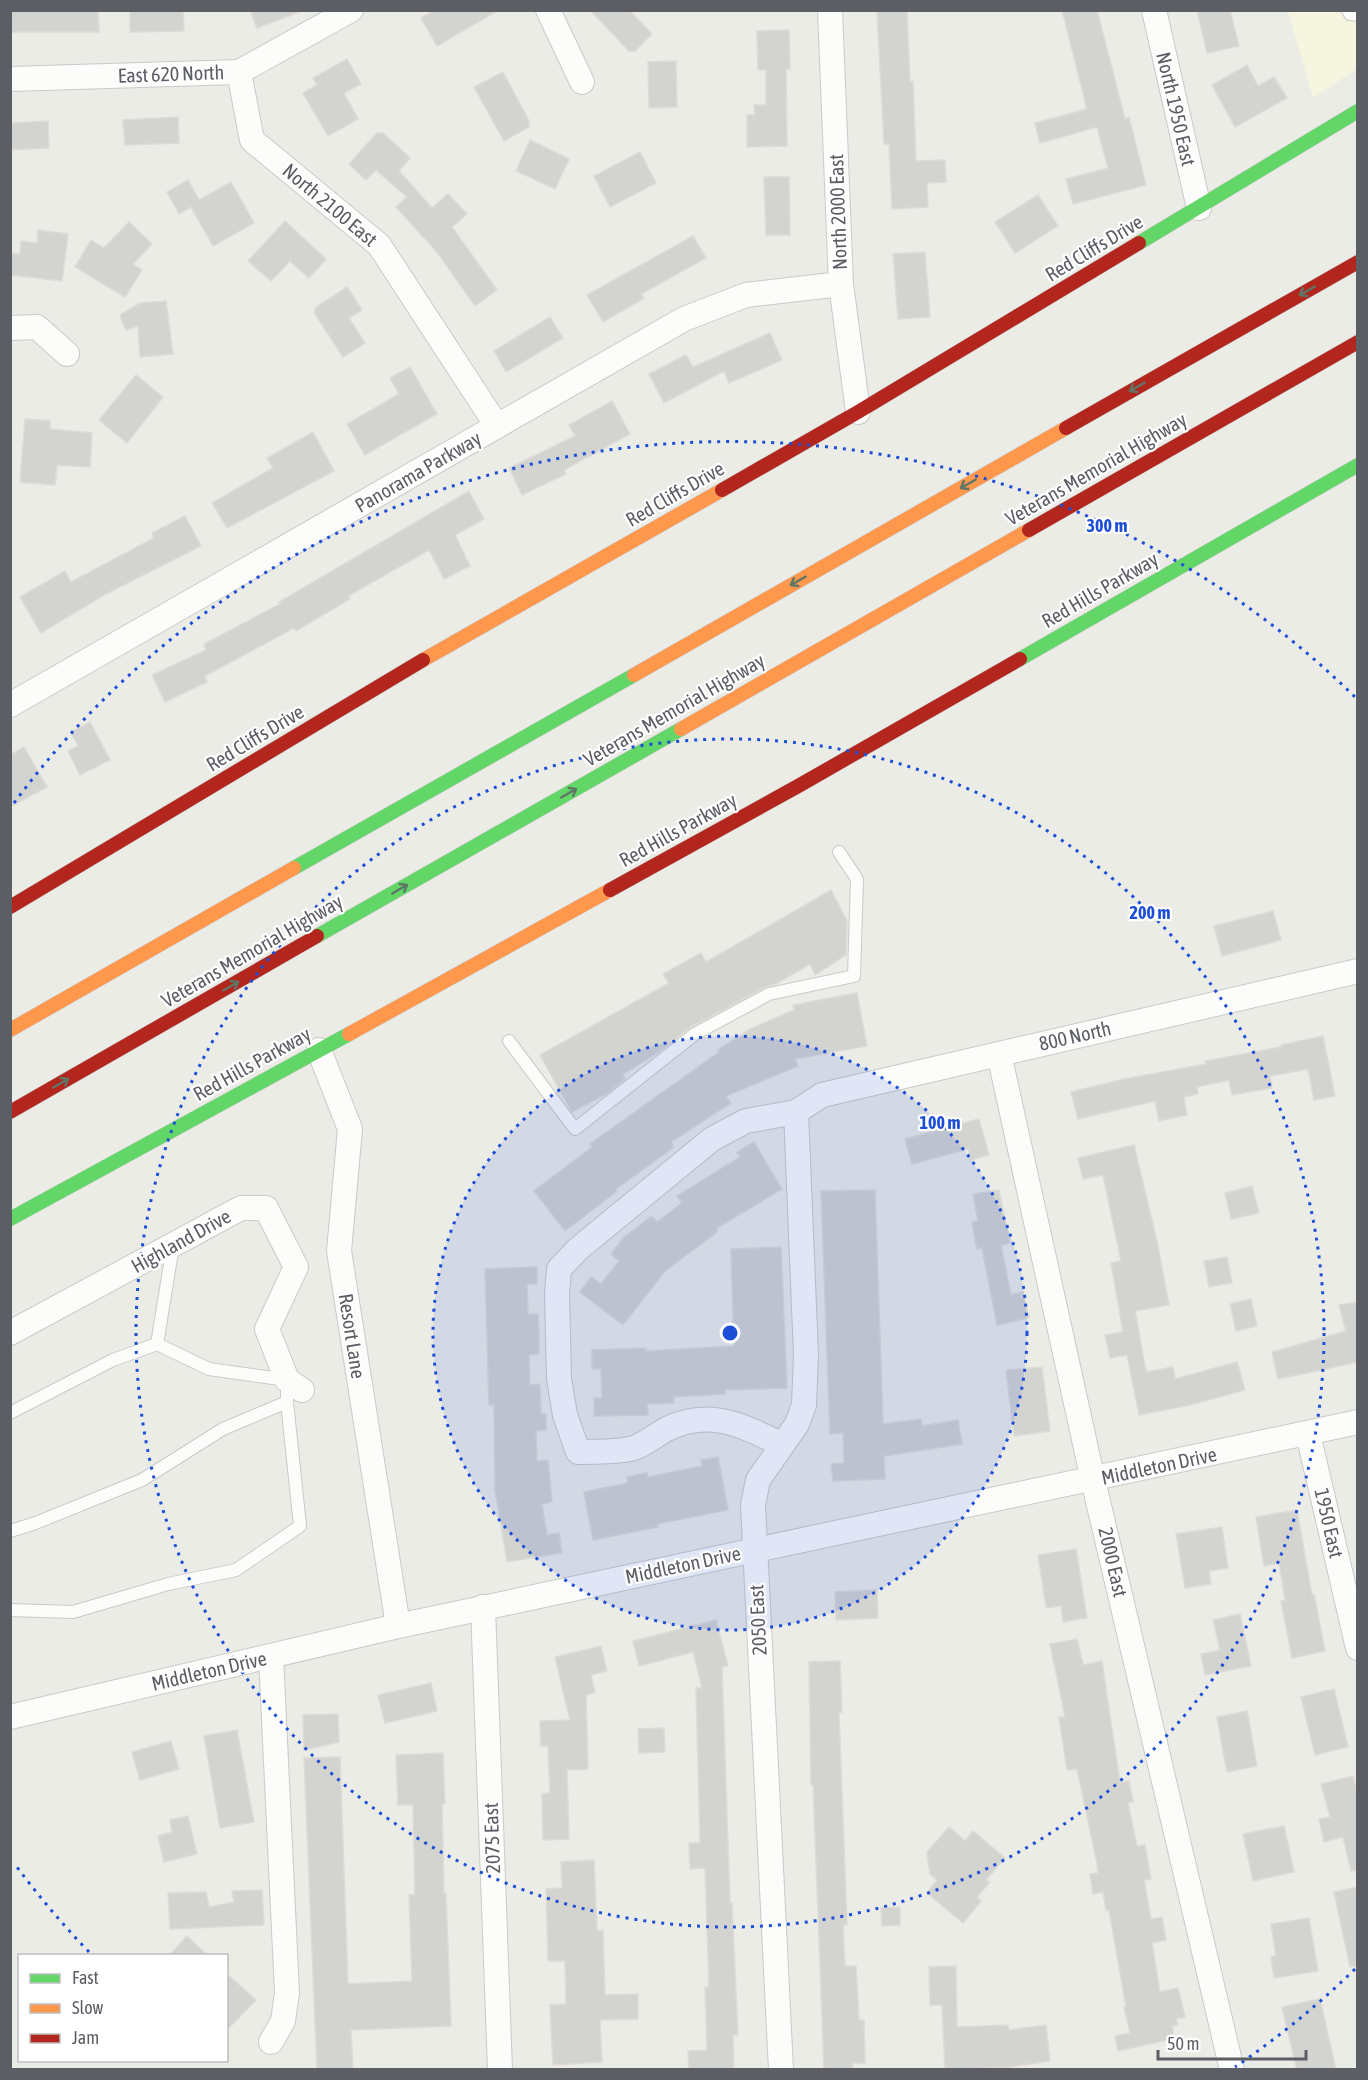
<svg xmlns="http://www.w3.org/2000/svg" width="1368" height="2080" font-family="'Asap Condensed',sans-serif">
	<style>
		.commercial { fill: #f6f5e0 }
		.building { fill: #d3d3d0; stroke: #dcdbd6; stroke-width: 1.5 }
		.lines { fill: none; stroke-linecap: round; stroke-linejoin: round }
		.lane-casing { stroke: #c9cac9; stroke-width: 14 }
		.street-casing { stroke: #c9cac9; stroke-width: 26 }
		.fast-casing { stroke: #c9c9c9; stroke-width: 15 }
		.slow-casing { stroke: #c9c9c9; stroke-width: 15 }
		.jam-casing { stroke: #c9c9c9; stroke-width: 15 }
		.lane { stroke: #fcfcfb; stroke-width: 12 }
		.street { stroke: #fcfcfb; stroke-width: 24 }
		.fast { stroke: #63d668; stroke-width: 14 }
		.slow { stroke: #ff974d; stroke-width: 14 }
		.jam { stroke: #b3261e; stroke-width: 14 }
		.oneway { stroke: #5d7666 }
		.ring { fill: none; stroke: #1d4ed8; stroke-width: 3; stroke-dasharray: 3 6 }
		.labels { text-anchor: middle; stroke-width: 4.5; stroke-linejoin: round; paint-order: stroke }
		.street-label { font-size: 20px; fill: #5c5e65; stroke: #fff }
		.centre { fill: #1d4ed8; stroke: #fff; stroke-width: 3 }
		.ring-label { font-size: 18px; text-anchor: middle; font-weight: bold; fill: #1d4ed8; stroke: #fff; stroke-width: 4.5; stroke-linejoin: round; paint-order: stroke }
	</style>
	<rect width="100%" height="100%" fill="#ecece7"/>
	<!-- commercial -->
	<path class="commercial" d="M1288 11H1357V69L1313 98Z"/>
	<!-- building -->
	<g class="building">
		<path d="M10 10H98L99 32H10Z"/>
		<path d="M130 10H183L184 31 130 32Z"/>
		<path d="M250 10H300V12L257 28Z"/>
		<path d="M434 10H499L437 46 421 18Z"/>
		<path d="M590 10H629L652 34 635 51H629Z"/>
		<path d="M877 10H907L910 82 913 81 916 161 945 160 946 182 927 183 928 207 892 209 889 144H884Z"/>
		<path d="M1062 10H1097L1125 119 1129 117 1146 185 1073 204 1066 179 1108 168 1097 127 1040 143 1035 123 1087 109Z"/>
		<path d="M1197 10H1230L1239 46 1207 53Z"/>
		<path d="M789 30 790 69H786L787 146 747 147V115H755L754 105H766V70H758L757 31Z"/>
		<path d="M347 59 361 84 344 93 358 119 328 136 303 93 317 85 313 78Z"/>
		<path d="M676 61 677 107 649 108 648 62Z"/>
		<path d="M1247 65 1258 86 1274 77 1287 98 1235 127 1212 85Z"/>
		<path d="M503 72 529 121V127L504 141 474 87Z"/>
		<path d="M178 117 179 143 125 145 123 120Z"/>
		<path d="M48 121 49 148 10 150V123Z"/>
		<path d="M377 133H383L410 158 399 171 432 208 448 194 467 214 452 227 497 290 475 306 437 252 396 207 407 197 376 170 366 180 349 164Z"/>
		<path d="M530 140 569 159 555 189 516 171Z"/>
		<path d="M640 152 656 183 610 207 594 176Z"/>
		<path d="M764 177H789L790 235H766Z"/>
		<path d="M188 180 199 200 231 182 254 223 213 246 191 207 179 214 167 192Z"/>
		<path d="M1038 195 1058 226 1015 253 995 222Z"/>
		<path d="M285 221 326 259 309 278 290 261 271 281 248 261Z"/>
		<path d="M129 222 152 244 133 264 142 270 125 297 75 267 91 240 104 248Z"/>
		<path d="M38 230 68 234 62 281 10 275V253L20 254 21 241 37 243Z"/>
		<path d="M693 236 706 258 641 294 644 298 603 322 587 295Z"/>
		<path d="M925 252 930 317 898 319 893 254Z"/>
		<path d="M347 287 362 310 349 318 365 343 343 357 315 314V308Z"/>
		<path d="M166 301 173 354 140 357 138 326 126 330 120 315 140 303Z"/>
		<path d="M550 317 563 338 506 372 494 351Z"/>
		<path d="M770 333 782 360 729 383 724 371 664 403 649 374 686 355 693 367Z"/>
		<path d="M410 367 437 414 365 455 347 424 399 394 390 378Z"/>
		<path d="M136 375 163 397 127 443 99 420Z"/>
		<path d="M612 401 630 434 564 470 566 474 522 495 509 468 575 436 569 425Z"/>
		<path d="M25 419 50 421V429L92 433 90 467 57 465 55 485 20 482Z"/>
		<path d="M313 432 334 471 227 528 212 503 273 468 267 458Z"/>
		<path d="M469 491 484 519 455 535 470 566 444 579 429 550 348 596 350 599 296 631 294 628 205 676 207 682 165 702 152 675 206 650 204 644 280 604 279 602Z"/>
		<path d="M185 516 201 546 106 594 41 633 20 597 65 571 71 582 154 538 152 533Z"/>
		<path d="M90 722 110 760 80 775 68 751 78 746 71 732Z"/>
		<path d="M24 747 47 787 10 807V755Z"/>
		<path d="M831 890 847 921 846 955 815 975 810 964 776 984 765 987 691 1027 656 1054 623 1074 625 1079 606 1094 572 1112 540 1055 669 983 663 974 701 953 706 962Z"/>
		<path d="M1273 911 1281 940 1222 956 1214 926Z"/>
		<path d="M857 993 867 1046 795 1059 798 1066 726 1096 731 1103 671 1142 674 1147 616 1189 617 1191 565 1231 534 1191 592 1147 590 1144 719 1052 718 1050 750 1029 794 1010 793 1005Z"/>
		<path d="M1323 1036 1335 1096 1314 1100 1308 1069 1270 1076 1272 1088 1232 1095 1229 1080 1197 1087 1198 1094 1184 1097 1187 1115 1159 1121 1155 1101 1078 1119 1071 1092 1124 1079 1206 1064 1205 1061 1281 1047V1045Z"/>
		<path d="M979 1119 989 1155 971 1160 968 1149 912 1164 905 1139Z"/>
		<path d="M754 1142 782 1189 717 1228V1232L665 1271 623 1325 580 1292 591 1277 601 1284 619 1261 611 1254 623 1238 652 1216 657 1222 682 1203 677 1196 740 1157 737 1152Z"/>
		<path d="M1134 1145 1157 1241 1169 1305 1135 1311 1146 1372 1173 1367 1175 1379 1237 1362 1245 1390 1190 1405 1139 1415 1127 1355 1110 1358 1105 1335 1123 1332 1111 1263 1121 1261 1103 1175 1083 1179 1078 1158Z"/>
		<path d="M1252 1186 1259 1213 1231 1219 1225 1193Z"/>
		<path d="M875 1190 883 1424 921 1419 922 1426 958 1420 962 1444 884 1456 885 1479 833 1481 831 1464 844 1463 843 1433 830 1434 821 1191Z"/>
		<path d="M999 1190 1010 1243 1001 1245 1011 1295 1023 1292 1029 1318 997 1325 982 1248 977 1249 972 1222 978 1221 973 1194Z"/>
		<path d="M781 1247 787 1388 725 1390V1394L673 1397 674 1403 647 1404 648 1415 594 1416V1398H602L601 1369H592V1350L646 1348V1351L734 1346 731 1249Z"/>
		<path d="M1227 1257 1232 1283 1209 1287 1204 1261Z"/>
		<path d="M537 1267V1284H527L528 1314H538L539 1333V1354L529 1355 530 1385 540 1384 541 1414H546V1430L536 1431 537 1461 548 1460 552 1502 542 1504 547 1535 559 1533 562 1553 507 1562 495 1490 494 1405H489L485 1269Z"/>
		<path d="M1251 1299 1257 1326 1236 1331 1230 1304Z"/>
		<path d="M1358 1302V1362L1278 1379 1272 1352 1346 1331 1339 1305Z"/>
		<path d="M1042 1367 1050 1431 1014 1436 1006 1370Z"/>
		<path d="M718 1457 728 1510 657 1524 658 1527 593 1540 584 1492 628 1483 627 1477 647 1473 648 1477 702 1466 701 1460Z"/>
		<path d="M1297 1510 1312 1595 1314 1594 1325 1651 1292 1658 1281 1601 1285 1600 1279 1563 1264 1566 1256 1517Z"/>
		<path d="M1222 1527 1228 1568 1209 1571 1211 1584 1185 1588 1176 1534Z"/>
		<path d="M1076 1549 1087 1618 1063 1622 1061 1606 1046 1608 1038 1555Z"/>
		<path d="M877 1590 878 1618 836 1620 835 1592Z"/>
		<path d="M1240 1614 1251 1666 1205 1675 1201 1654 1220 1650 1213 1620Z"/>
		<path d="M716 1620 728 1666 722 1667 730 1903H732L738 2035H733L734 2070H689L688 2051 707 2050 705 1987H709L705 1868 690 1869 689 1843H700L696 1688H702L693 1652 639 1666 633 1641Z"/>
		<path d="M1077 1639 1083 1665 1102 1661 1120 1783 1129 1781 1133 1802 1128 1803 1137 1846 1145 1845 1151 1879 1144 1880 1151 1919 1162 1917 1166 1940 1152 1943 1160 1992 1178 1988 1185 2017 1176 2019 1178 2025 1172 2026 1174 2036 1167 2037 1168 2040 1118 2051 1115 2036 1130 2033 1124 2007H1126L1109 1910 1106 1911 1103 1892 1093 1894 1090 1874 1098 1873 1097 1863 1077 1769 1067 1770 1059 1717H1065L1050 1644Z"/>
		<path d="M601 1646 607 1671 591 1675 595 1692 586 1695 588 1769 567 1770 569 1839 543 1840 542 1794 550 1793 548 1746H541L540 1721 570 1720 555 1657Z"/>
		<path d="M840 1661 842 1712 839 1713 847 1925H843L845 1966H856L859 2020H864L865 2063H852L853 2070H824L813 1785H811L809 1662Z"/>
		<path d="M431 1683 437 1711 385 1723 378 1695Z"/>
		<path d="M1334 1689 1348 1747 1315 1755 1301 1697Z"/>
		<path d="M1247 1711 1257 1766 1227 1772 1217 1717Z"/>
		<path d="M338 1714 339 1742 304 1750 303 1715Z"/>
		<path d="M664 1728 665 1752 639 1753 638 1729Z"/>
		<path d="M237 1730 254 1822 220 1828 204 1736Z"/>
		<path d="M171 1741 179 1769 140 1780 132 1752Z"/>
		<path d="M443 1753 445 1804H442L444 1894H446L451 2026 351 2030 353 2070H317L304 1758 340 1757 348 1984 412 1981 409 1895H415L413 1805H398L396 1755Z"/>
		<path d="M1353 1776 1358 1796V1870L1351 1871 1343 1837 1324 1842 1319 1819 1330 1817 1321 1784Z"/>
		<path d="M188 1816 197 1854 164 1862 158 1836 172 1832 170 1820Z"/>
		<path d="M1284 1826 1294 1872 1253 1881 1243 1834Z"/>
		<path d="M949 1827 965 1841 973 1831 1005 1858 986 1880 990 1882 977 1897 981 1901 963 1923 927 1893 937 1880 930 1874 927 1852Z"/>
		<path d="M594 1860 597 1931 603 1930 605 1995 638 1994V2019L600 2020 602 2062 553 2065 550 2005 566 2004 565 1961H548L546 1889 562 1888 561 1862Z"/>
		<path d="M1358 1887V1966L1350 1967 1334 1892Z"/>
		<path d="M262 1890 264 1925 170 1929 168 1893 206 1892 209 1907 234 1902 232 1891Z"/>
		<path d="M900 1907V1925L882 1926 881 1908Z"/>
		<path d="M1309 1918 1318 1971 1274 1978 1271 1957 1276 1956 1271 1924Z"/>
		<path d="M187 1936 208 1956H169Z"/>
		<path d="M956 1966 957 2027 1008 2025 1009 2030 1046 2025 1050 2061 1010 2067 945 2070 942 2005H930L929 1967Z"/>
		<path d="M226 1973 256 2000 226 2031Z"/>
		<path d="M1320 1999 1336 2070H1297L1282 2007Z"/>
	</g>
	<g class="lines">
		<defs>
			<g id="lane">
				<path d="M1348 10 1350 14 1358 15"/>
				<path d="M509 1041 575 1129 695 1034 769 994 854 976 857 879 839 852"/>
				<path d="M157 1344 173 1246"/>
				<path d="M10 1413 113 1360 157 1344 209 1369 287 1380V1402L300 1526 236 1570 168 1584 73 1612 10 1610"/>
				<path d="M10 1531 33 1524 142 1480 223 1429 287 1402"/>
			</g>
			<g id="street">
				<path d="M548 10 582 82"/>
				<path d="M830 10 841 284 858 412"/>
				<path d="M1154 10 1199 208"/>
				<path d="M239 72 252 140 379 245 497 426"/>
				<path d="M10 79 239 72 351 10"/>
				<path d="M10 328 37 327 67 354"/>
				<path d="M10 705 684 319 746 295 841 284"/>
				<path d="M319 1050 350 1129 339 1251 398 1626"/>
				<path d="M999 1054 1093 1480 1232 2070"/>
				<path d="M10 1333 241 1208H266L296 1267 267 1329 287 1380 302 1390"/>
				<path d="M1308 1434 1358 1648"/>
				<path d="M781 1444C741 1425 709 1408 667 1429 656 1435 645 1444 634 1448 616 1453 596 1451 578 1452L565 1415 559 1379 557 1294 559 1269 578 1249 712 1139 746 1121 796 1112 822 1095 1358 971"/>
				<path d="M483 1607 500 2070"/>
				<path d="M10 1717 398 1626 1358 1422"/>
				<path d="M271 2042 283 2021 287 1993 271 1656"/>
				<path d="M781 2070 753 1505 758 1480 797 1424 804 1405 806 1355 796 1112"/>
			</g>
			<g id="fast">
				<path d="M1139 243 1358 111"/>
				<path d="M1020 659 1358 465"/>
				<path d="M294 868 634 675"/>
				<path d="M317 936 681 729"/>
				<path d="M10 1219 349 1034"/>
			</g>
			<g id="slow">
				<path d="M423 660 722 490"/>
				<path d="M634 675 1066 428"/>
				<path d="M681 729 1029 530"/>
				<path d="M10 1030 294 868"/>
				<path d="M349 1034 610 890"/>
			</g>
			<g id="jam">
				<path d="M1066 428 1358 262"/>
				<path d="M722 490 858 412 1139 243"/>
				<path d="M1029 530 1358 342"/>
				<path d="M610 890 800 785 1020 659"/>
				<path d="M10 907 423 660"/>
				<path d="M10 1112 317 936"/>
			</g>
		</defs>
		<!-- lane casing -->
		<use href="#lane" class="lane-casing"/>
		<!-- street casing -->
		<use href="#street" class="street-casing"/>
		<!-- fast casing -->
		<use href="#fast" class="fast-casing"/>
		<!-- slow casing -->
		<use href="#slow" class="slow-casing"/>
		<!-- jam casing -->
		<use href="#jam" class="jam-casing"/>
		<!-- lane -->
		<use href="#lane" class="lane"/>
		<!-- street -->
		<use href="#street" class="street"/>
		<!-- fast -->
		<use href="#fast" class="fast"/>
		<!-- slow -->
		<use href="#slow" class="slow"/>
		<!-- jam -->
		<use href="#jam" class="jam"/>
	</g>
	<!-- one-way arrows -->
	<defs><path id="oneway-shaft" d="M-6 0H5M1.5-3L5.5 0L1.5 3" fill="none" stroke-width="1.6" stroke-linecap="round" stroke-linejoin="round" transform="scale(1.5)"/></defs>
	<g class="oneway">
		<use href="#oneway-shaft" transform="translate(1307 291) rotate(150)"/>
		<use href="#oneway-shaft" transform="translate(1137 387) rotate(150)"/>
		<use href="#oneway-shaft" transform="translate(968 484) rotate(150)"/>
		<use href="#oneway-shaft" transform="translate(798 581) rotate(150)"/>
		<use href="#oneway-shaft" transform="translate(569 793) rotate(-30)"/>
		<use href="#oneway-shaft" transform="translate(400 889) rotate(-30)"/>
		<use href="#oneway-shaft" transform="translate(231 986) rotate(-30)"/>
		<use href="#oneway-shaft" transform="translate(61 1083) rotate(-30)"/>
	</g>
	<!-- distance rings -->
	<circle cx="730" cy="1333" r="297" fill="#1d4ed8" fill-opacity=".12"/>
	<g class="ring">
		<circle cx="730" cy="1333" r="297"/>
		<circle cx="730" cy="1333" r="594"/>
		<path d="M1355 1969A891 891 0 0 1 1235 2067M89 1952A891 891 0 0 1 14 1863M14 803A891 891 0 0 1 1355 697"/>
	</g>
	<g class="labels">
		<!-- street labels -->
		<g class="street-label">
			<text transform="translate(171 74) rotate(-2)" y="7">East 620 North</text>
			<text transform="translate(1176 109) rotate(77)" y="7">North 1950 East</text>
			<text transform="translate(330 205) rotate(40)" y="7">North 2100 East</text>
			<text transform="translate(838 212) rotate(-92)" y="7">North 2000 East</text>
			<text transform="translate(1094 248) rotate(-31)" y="7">Red Cliffs Drive</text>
			<text transform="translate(1096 469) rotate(-30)" y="7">Veterans Memorial Highway</text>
			<text transform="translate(418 472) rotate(-30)" y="7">Panorama Parkway</text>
			<text transform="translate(675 494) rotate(-30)" y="7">Red Cliffs Drive</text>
			<text transform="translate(1100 590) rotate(-30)" y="7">Red Hills Parkway</text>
			<text transform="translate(674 710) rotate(-30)" y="7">Veterans Memorial Highway</text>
			<text transform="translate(255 738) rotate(-31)" y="7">Red Cliffs Drive</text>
			<text transform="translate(678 830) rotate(-29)" y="7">Red Hills Parkway</text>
			<text transform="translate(252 951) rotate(-30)" y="7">Veterans Memorial Highway</text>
			<text transform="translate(1075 1036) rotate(-13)" y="7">800 North</text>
			<text transform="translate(252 1064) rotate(-29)" y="7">Red Hills Parkway</text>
			<text transform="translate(181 1241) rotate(-29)" y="7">Highland Drive</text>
			<text transform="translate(352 1336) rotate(81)" y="7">Resort Lane</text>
			<text transform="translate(1159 1466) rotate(-12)" y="7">Middleton Drive</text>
			<text transform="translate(1329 1523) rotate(77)" y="7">1950 East</text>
			<text transform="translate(1113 1562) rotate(77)" y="7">2000 East</text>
			<text transform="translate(683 1565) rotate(-12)" y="7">Middleton Drive</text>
			<text transform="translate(758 1620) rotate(-93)" y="7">2050 East</text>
			<text transform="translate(209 1671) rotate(-13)" y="7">Middleton Drive</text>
			<text transform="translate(492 1838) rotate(-92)" y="7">2075 East</text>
		</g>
	</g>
	<circle cx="730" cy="1333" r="9" class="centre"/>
	<g class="ring-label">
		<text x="1107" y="532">300 m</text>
		<text x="1150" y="919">200 m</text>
		<text x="940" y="1129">100 m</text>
	</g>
	<!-- border -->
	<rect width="1368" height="2080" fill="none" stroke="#5c5e65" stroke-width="24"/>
	<!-- legend -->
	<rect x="18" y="1954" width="210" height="108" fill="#ffffff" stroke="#bebfc1" stroke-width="1.5"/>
	<rect x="30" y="1974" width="30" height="9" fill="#63d668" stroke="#bebfc1" stroke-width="1.5"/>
	<text x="72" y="1984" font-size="18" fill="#5c5e65">Fast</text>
	<rect x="30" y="2004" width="30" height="9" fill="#ff974d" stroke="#bebfc1" stroke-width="1.5"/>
	<text x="72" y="2014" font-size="18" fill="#5c5e65">Slow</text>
	<rect x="30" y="2034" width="30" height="9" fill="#b3261e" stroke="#bebfc1" stroke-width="1.5"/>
	<text x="72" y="2044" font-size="18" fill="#5c5e65">Jam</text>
	<!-- scale -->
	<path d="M1158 2050v9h148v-9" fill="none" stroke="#5c5e65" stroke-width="3"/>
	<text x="1167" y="2050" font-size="18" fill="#5c5e65" stroke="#ffffff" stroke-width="4.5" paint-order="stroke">50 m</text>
</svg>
